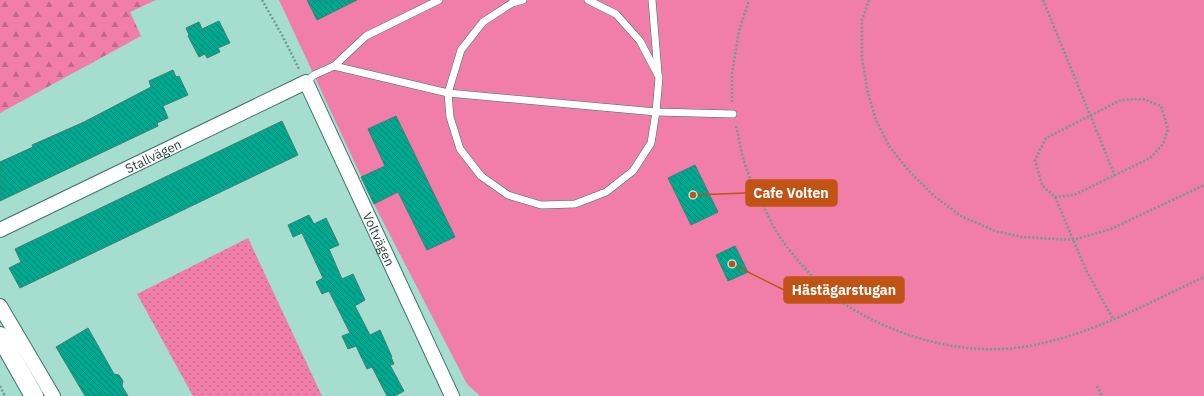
<svg xmlns="http://www.w3.org/2000/svg" width="1204" height="396" font-family="'IBM Plex Sans',sans-serif">
	<style>
		.grass { fill: url(#grass-dots) }
		.forest { fill: url(#forest-firs) }
		.garden { fill: #f17da9 }
		.building { fill: url(#building-back-hatch); stroke: #487e72 }
		.lines { fill: none; stroke-linecap: round; stroke-linejoin: round }
		.service-casing { stroke: #3d7367; stroke-width: 8 }
		.minor-casing { stroke: #3d7367; stroke-width: 16 }
		.tertiary-casing { stroke: #3d7367; stroke-width: 20 }
		.path { stroke: #709b90; stroke-width: 2.5; stroke-dasharray: 2 2; stroke-linecap: butt }
		.service { stroke: #fff; stroke-width: 7 }
		.minor { stroke: #fff; stroke-width: 14 }
		.tertiary { stroke: #fff; stroke-width: 18 }
		.labels { text-anchor: middle; stroke-width: 3.5; stroke-linejoin: round; paint-order: stroke }
		.street-label { font-size: 13px; fill: #273e39; stroke: #b2eadc }
		.leader { fill: none; stroke: #c15415; stroke-width: 1.5 }
		.callout-dot { fill: #c15415; stroke: #b2eadc; stroke-width: 1.5 }
		.callout { fill: #c15415; stroke: #c15415; stroke-width: 1.5 }
		.callout-label { font-size: 14px; text-anchor: middle; font-weight: bold; fill: #fff }
	</style>
	<defs>
		<pattern id="grass-dots" width="8" height="8" patternUnits="userSpaceOnUse"><rect width="8" height="8" fill="#f17da9"/><path d="M2 2h.1M6 6h.1" fill="none" stroke="#c3688b" stroke-width="1.8" stroke-linecap="round"/></pattern>
		<pattern id="forest-firs" width="22" height="20" patternUnits="userSpaceOnUse"><rect width="22" height="20" fill="#f17da9"/><path d="M5 1l3.5 6h-7zM16 11l3.5 6h-7z" fill="#c3688b"/></pattern>
		<pattern id="building-back-hatch" width="6" height="6" patternUnits="userSpaceOnUse"><rect width="6" height="6" fill="#00a890"/><path d="M-1 5l2 2M0 0l6 6M5-1l2 2" fill="none" stroke="#028a77"/></pattern>
	</defs>
	<rect width="100%" height="100%" fill="#a5ddcf"/>
	<!-- grass -->
	<path class="grass" d="M248 238 322 396H193L137 294Z"/>
	<!-- forest -->
	<path class="forest" d="M0 0H156L130 12 141 36 0 113Z"/>
	<!-- garden -->
	<path class="garden" d="M279 0H1204V396H480L467 384 374 204Z"/>
	<!-- building -->
	<g class="building">
		<path d="M307 0H357L317 20Z"/>
		<path d="M219 21 230 43 218 48 220 52 207 58 205 54 199 57 188 36 189 35 186 28 199 22 202 29Z"/>
		<path d="M173 70 176 77 179 76 188 95 163 106 168 118 157 123 158 126 0 201V162L33 147 32 145 84 122 151 87 149 81Z"/>
		<path d="M396 116 455 237 427 250 398 192 374 204 361 177 385 166 368 129Z"/>
		<path d="M282 121 298 155 20 288 9 268 21 262 15 249Z"/>
		<path d="M695 165 718 212 691 225 668 178Z"/>
		<path d="M309 215 314 224 326 218 339 245 329 249 342 279 353 274 365 300 355 306 370 335 380 330 392 357H391L394 364 390 365 404 391 395 396H387L372 367 367 369 356 346 348 349 342 336 350 333 329 291 322 294 316 282 323 278 302 233 293 237 288 225Z"/>
		<path d="M735 246 748 272 728 281 716 255Z"/>
		<path d="M88 328 114 374 119 375 123 381 122 386 128 396H85L56 347Z"/>
	</g>
	<g class="lines">
		<defs>
			<g id="service">
				<path d="M523 0 512 3 483 22 461 50 448 93 450 117 460 149 481 176 508 195 541 205 575 204 606 192 633 171 651 143 656 112 659 77 640 41 616 14 588 0"/>
				<path d="M652 0 658 73"/>
				<path d="M334 66 448 93 656 112 733 114"/>
				<path d="M306 82 314 75 334 66 366 36 439 0"/>
			</g>
			<g id="minor">
				<path id="s1" d="M0 230 306 82 452 396"/>
				<path d="M0 306 53 396"/>
			</g>
			<path id="tertiary" d="M0 336 34 396"/>
		</defs>
		<!-- service casing -->
		<use href="#service" class="service-casing"/>
		<!-- minor casing -->
		<use href="#minor" class="minor-casing"/>
		<!-- tertiary casing -->
		<use href="#tertiary" class="tertiary-casing"/>
		<!-- path -->
		<g class="path">
			<path d="M262 0 282 35 299 69"/>
			<path d="M869 0 862 20V57L867 89 876 120 889 146 909 171 934 196 961 216 995 231 1022 237 1073 240 1111 229 1204 185"/>
			<path d="M1043 0 1115 176"/>
			<path d="M1143 99 1161 106 1168 129 1163 144 1150 158 1074 195 1055 197 1042 185 1035 160 1046 138 1121 100Z"/>
			<path d="M732 102V74L739 31 749 0"/>
			<path d="M736 126C739 139 741 152 745 164 747 172 751 179 754 187 765 209 775 233 791 252 808 273 828 294 851 308 899 337 958 354 1015 348 1082 340 1144 305 1204 277"/>
			<path d="M1055 197 1086 270 1113 319"/>
			<path d="M0 386 5 396"/>
			<path d="M1097 386 1102 396"/>
		</g>
		<!-- service -->
		<use href="#service" class="service"/>
		<!-- minor -->
		<use href="#minor" class="minor"/>
		<!-- tertiary -->
		<use href="#tertiary" class="tertiary"/>
	</g>
	<g class="labels">
		<!-- street labels -->
		<g class="street-label">
			<text dy="5" stroke="none"><textPath href="#s1" startOffset="170">Stallvägen</textPath></text>
			<text dy="5" stroke="none"><textPath href="#s1" startOffset="513">Voltvägen</textPath></text>
		</g>
	</g>
	<!-- callouts -->
	<path class="leader" d="M693 195L746 193M732 264L784 290"/>
	<g class="callout-dot">
		<circle cx="693" cy="195" r="4"/>
		<circle cx="732" cy="264" r="4"/>
	</g>
	<g class="callout">
		<rect x="746" y="180" width="91" height="26" rx="4"/>
		<rect x="784" y="277" width="120" height="26" rx="4"/>
	</g>
	<g class="callout-label">
		<text x="791" y="198">Cafe Volten</text>
		<text x="844" y="295">Hästägarstugan</text>
	</g>
</svg>
